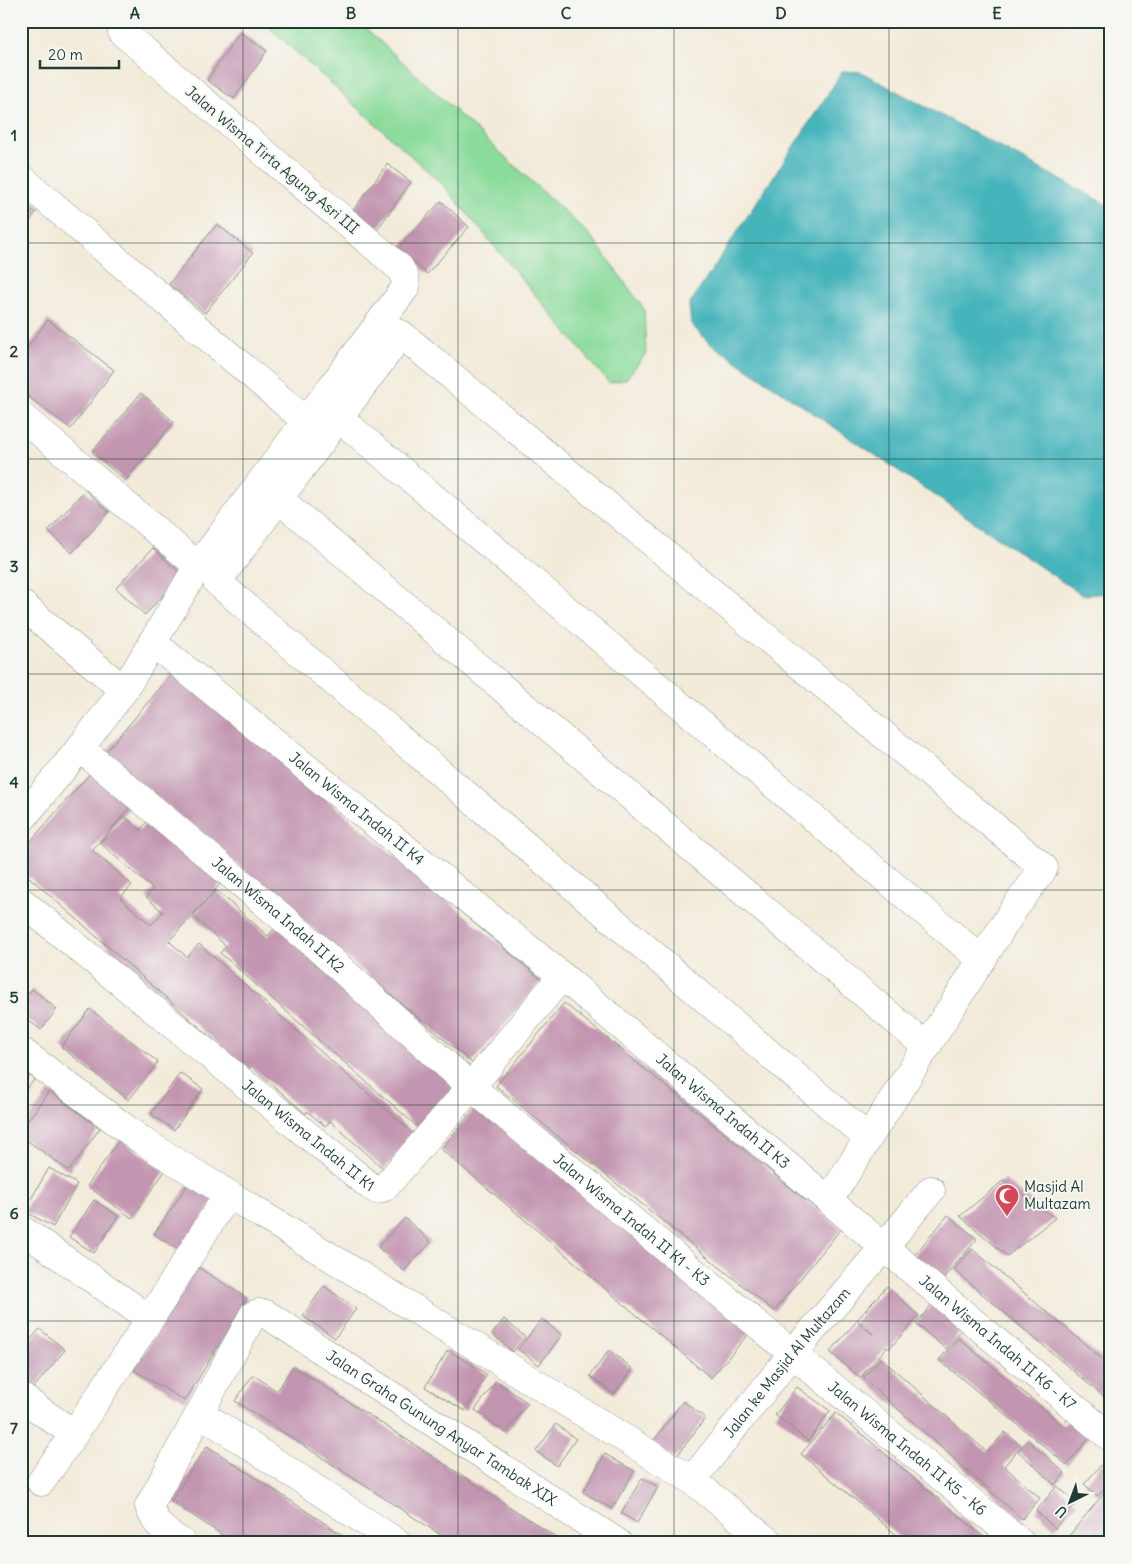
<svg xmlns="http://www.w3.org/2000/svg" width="1132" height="1564" font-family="Delius,sans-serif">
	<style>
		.green { fill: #8bdb9b; stroke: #558c68 }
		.water { fill: #44b4bb; stroke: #327878 }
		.building { fill: #c295b0 }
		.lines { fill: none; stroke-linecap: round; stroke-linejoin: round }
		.minor-casing { stroke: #899487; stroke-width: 29 }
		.minor { stroke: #fff; stroke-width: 28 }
		.grid { fill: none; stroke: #1f3d34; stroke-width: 1; stroke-opacity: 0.55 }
		.labels { text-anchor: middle; stroke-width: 4; stroke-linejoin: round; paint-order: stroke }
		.street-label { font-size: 15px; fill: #1f3d34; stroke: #f6f6f2 }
		.poi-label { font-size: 15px; fill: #1f3d34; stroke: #f6f6f2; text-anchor: start }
		.neatline { fill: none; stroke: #1f3d34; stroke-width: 2 }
		.grid-label { font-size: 16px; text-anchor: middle; font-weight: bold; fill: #1f3d34 }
	</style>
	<rect width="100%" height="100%" fill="#f6f6f2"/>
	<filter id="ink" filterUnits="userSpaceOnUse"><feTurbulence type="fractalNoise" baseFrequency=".02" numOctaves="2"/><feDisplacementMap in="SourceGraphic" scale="10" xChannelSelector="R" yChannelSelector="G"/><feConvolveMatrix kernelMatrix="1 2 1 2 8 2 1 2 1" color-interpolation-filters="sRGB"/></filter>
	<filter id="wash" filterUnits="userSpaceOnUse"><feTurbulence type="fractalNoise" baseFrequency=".0096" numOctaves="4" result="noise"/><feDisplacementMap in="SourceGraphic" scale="20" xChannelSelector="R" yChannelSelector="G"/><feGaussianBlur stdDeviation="1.12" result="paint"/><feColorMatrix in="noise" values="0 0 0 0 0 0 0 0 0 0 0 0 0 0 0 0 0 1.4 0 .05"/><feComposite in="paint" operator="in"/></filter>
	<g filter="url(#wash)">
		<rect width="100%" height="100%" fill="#f3ebda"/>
		<!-- green -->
		<path class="green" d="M262 21H358L591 236 644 309 646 354 626 379 609 383 443 185Z"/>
		<!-- water -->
		<path class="water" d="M843 71 861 72 1111 207 1110 593 1082 595 708 342 691 324 689 305Z"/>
		<g id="blocks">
			<!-- building -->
			<g class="building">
				<path d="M240 32 267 51 234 99 207 80Z"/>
				<path d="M387 164 411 182 377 230 352 212Z"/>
				<path d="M21 194 40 207 21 233Z"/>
				<path d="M441 201 469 227 427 274 399 248Z"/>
				<path d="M217 224 253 253 205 313 169 284Z"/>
				<path d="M48 320 114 370 71 429 21 391V356Z"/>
				<path d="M141 393 174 422 125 481 92 452Z"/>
				<path d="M85 490 109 512 72 553 48 531Z"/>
				<path d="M153 548 182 575 145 615 116 588Z"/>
				<path d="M176 669 341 811 542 980 472 1063 105 753Z"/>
				<path d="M93 770 132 805 92 850 132 885 120 898 151 925 163 912 146 897 153 889 100 843 124 816 140 830 149 819 221 883 169 941 187 957 199 944 415 1135 384 1169 330 1121 325 1126 307 1111 306 1114 251 1066 248 1070 21 870V852Z"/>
				<path d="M216 890 268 936 278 924 460 1084 420 1129 220 953 226 946 193 916Z"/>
				<path d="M21 959 26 963 21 970Z"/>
				<path d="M32 989 57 1009 41 1030 21 1015V1002Z"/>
				<path d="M564 1003 841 1229 774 1311 496 1086Z"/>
				<path d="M90 1009 158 1062 129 1100 61 1047Z"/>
				<path d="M21 1068 35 1079 21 1095Z"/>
				<path d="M180 1073 203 1089 174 1130 151 1114Z"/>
				<path d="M49 1091 100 1128 69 1171 21 1136V1130Z"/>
				<path d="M480 1102 750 1332 711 1378 441 1149Z"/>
				<path d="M120 1139 165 1171 132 1218 87 1186Z"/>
				<path d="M49 1168 77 1184 53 1227 24 1211Z"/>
				<path d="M1004 1180 1055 1218 1007 1256 960 1216Z"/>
				<path d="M189 1183 214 1201 180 1251 154 1234Z"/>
				<path d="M94 1200 118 1216 94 1253 69 1237Z"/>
				<path d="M948 1215 977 1239 941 1282 912 1258Z"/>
				<path d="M405 1218 431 1242 404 1271 378 1247Z"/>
				<path d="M972 1249 1111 1366V1403L954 1270Z"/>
				<path d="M196 1266 247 1298 185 1401 134 1370Z"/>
				<path d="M324 1286 356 1309 335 1338 303 1316Z"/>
				<path d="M887 1286 919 1316 889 1349 887 1347 860 1378 830 1352 857 1321 874 1335 857 1320Z"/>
				<path d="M933 1303 963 1328 946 1349 916 1324Z"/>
				<path d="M504 1319 525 1337 513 1352 492 1334Z"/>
				<path d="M542 1319 562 1335 539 1365 518 1349Z"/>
				<path d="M40 1329 65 1350 29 1393 21 1386V1350Z"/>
				<path d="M958 1338 1063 1425 1071 1416 1092 1434 1067 1465 939 1360Z"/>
				<path d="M448 1350 487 1374 465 1411 425 1387Z"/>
				<path d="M609 1350 633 1369 614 1394 590 1376Z"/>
				<path d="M881 1358 987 1452 1005 1432 1021 1446 1004 1466 1040 1498 1022 1519 863 1378Z"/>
				<path d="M293 1366 469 1480 565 1543H453L235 1401 253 1375 277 1391Z"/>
				<path d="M496 1381 528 1403 506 1433 475 1410Z"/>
				<path d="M797 1387 830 1411 808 1441 775 1415Z"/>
				<path d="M683 1401 705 1418 675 1459 652 1443Z"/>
				<path d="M836 1413 870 1441 991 1543H906L801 1454Z"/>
				<path d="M556 1424 576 1439 557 1466 536 1451Z"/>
				<path d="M1028 1440 1065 1473 1055 1485 1018 1451Z"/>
				<path d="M207 1446 329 1526 354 1543H234L171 1501Z"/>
				<path d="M605 1454 634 1471 612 1509 583 1492Z"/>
				<path d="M1104 1462 1111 1469V1482L1098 1496 1084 1484Z"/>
				<path d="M642 1478 658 1487 637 1523 621 1513Z"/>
				<path d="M1111 1485V1543H1063L1091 1509Z"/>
				<path d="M1057 1486 1077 1503 1055 1528 1036 1511Z"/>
			</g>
		</g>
	</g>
	<g filter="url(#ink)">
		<use href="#blocks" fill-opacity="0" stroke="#899487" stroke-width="1"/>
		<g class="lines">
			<defs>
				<g id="minor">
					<path d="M21 178 305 420"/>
					<path d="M21 416 198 566"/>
					<path d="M339 418 982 960"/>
					<path d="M279 499 927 1047"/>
					<path d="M21 604 124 690"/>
					<path id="s1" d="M152 642 562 976 1111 1438"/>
					<path id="s2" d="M80 748 309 940 471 1087 1021 1543"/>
					<path d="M21 820 80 748 124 690 198 566 406 287 405 278 400 268 122 32"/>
					<path id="s3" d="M21 901 370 1186 377 1190 385 1187 471 1087 562 976"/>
					<path d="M21 1051 144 1142 692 1480 770 1543"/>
					<path d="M829 1200 1014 909 1044 868 401 334 217 582 868 1138"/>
					<path d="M21 1229 150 1319"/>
					<path d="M21 1397 74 1434 150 1319 228 1194"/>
					<path d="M200 1413 398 1543"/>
					<path id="s4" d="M692 1480 793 1353 884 1247 931 1190"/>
					<path d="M41 1482 74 1434"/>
					<path id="s5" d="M182 1543C165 1532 156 1526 149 1506L253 1315 258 1313 266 1314 618 1543"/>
				</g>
			</defs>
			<!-- minor casing -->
			<use href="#minor" class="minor-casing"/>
			<!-- minor -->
			<use href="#minor" class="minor"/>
		</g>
	</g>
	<!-- grid -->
	<path class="grid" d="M243 21V1543M458 21V1543M674 21V1543M889 21V1543M21 243H1111M21 459H1111M21 674H1111M21 890H1111M21 1105H1111M21 1321H1111"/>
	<!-- icons -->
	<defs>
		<symbol id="mosque-pin" viewBox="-11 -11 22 30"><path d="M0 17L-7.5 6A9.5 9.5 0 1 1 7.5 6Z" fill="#d1495b" stroke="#f6f6f2"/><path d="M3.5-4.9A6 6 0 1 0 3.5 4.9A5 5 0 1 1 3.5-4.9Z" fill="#fff"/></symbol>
	</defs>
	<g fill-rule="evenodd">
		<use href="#mosque-pin" x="993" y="1182" width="28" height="38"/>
	</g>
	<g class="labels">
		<!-- street labels -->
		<g class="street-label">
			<text transform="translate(272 160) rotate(40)" y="5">Jalan Wisma Tirta Agung Asri III</text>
			<text dy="5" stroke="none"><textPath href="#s1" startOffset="264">Jalan Wisma Indah II K4</textPath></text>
			<text dy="5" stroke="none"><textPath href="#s2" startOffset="259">Jalan Wisma Indah II K2</textPath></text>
			<text dy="5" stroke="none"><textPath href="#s1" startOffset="739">Jalan Wisma Indah II K3</textPath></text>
			<text dy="5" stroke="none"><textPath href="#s3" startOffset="371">Jalan Wisma Indah II K1</textPath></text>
			<text dy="5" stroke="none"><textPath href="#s2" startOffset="726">Jalan Wisma Indah II K1 - K3</textPath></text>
			<text dy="5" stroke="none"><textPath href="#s1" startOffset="1098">Jalan Wisma Indah II K6 - K7</textPath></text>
			<text dy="5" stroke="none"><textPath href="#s4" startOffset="151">Jalan ke Masjid Al Multazam</textPath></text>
			<text dy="5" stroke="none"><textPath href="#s5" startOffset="491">Jalan Graha Gunung Anyar Tambak XIX</textPath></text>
			<text dy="5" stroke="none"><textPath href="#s2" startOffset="1084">Jalan Wisma Indah II K5 - K6</textPath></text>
		</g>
		<!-- poi labels -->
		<g class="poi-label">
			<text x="1024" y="1192">Masjid Al<tspan x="1024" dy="17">Multazam</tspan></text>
		</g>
	</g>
	<!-- margin -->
	<rect width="1132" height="1564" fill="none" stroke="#f6f6f2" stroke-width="55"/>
	<!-- north arrow -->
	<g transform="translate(1070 1502) rotate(222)" stroke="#f6f6f2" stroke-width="4" paint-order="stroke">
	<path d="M0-4L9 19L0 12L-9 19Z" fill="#1f3d34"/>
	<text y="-8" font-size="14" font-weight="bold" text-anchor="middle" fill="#1f3d34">U</text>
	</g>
	<!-- scale -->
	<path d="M40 60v8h79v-8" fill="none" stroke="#1f3d34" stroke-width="2.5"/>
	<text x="48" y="60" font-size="15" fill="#1f3d34" stroke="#f6f6f2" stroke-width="4" paint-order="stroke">20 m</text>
	<rect x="28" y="28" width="1076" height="1508" class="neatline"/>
	<g class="grid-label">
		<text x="135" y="19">A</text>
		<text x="351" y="19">B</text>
		<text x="566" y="19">C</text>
		<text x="781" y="19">D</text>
		<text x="997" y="19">E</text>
		<text x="14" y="141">1</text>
		<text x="14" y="357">2</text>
		<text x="14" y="572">3</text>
		<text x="14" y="788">4</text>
		<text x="14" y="1003">5</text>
		<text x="14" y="1219">6</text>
		<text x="14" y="1434">7</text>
	</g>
</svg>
